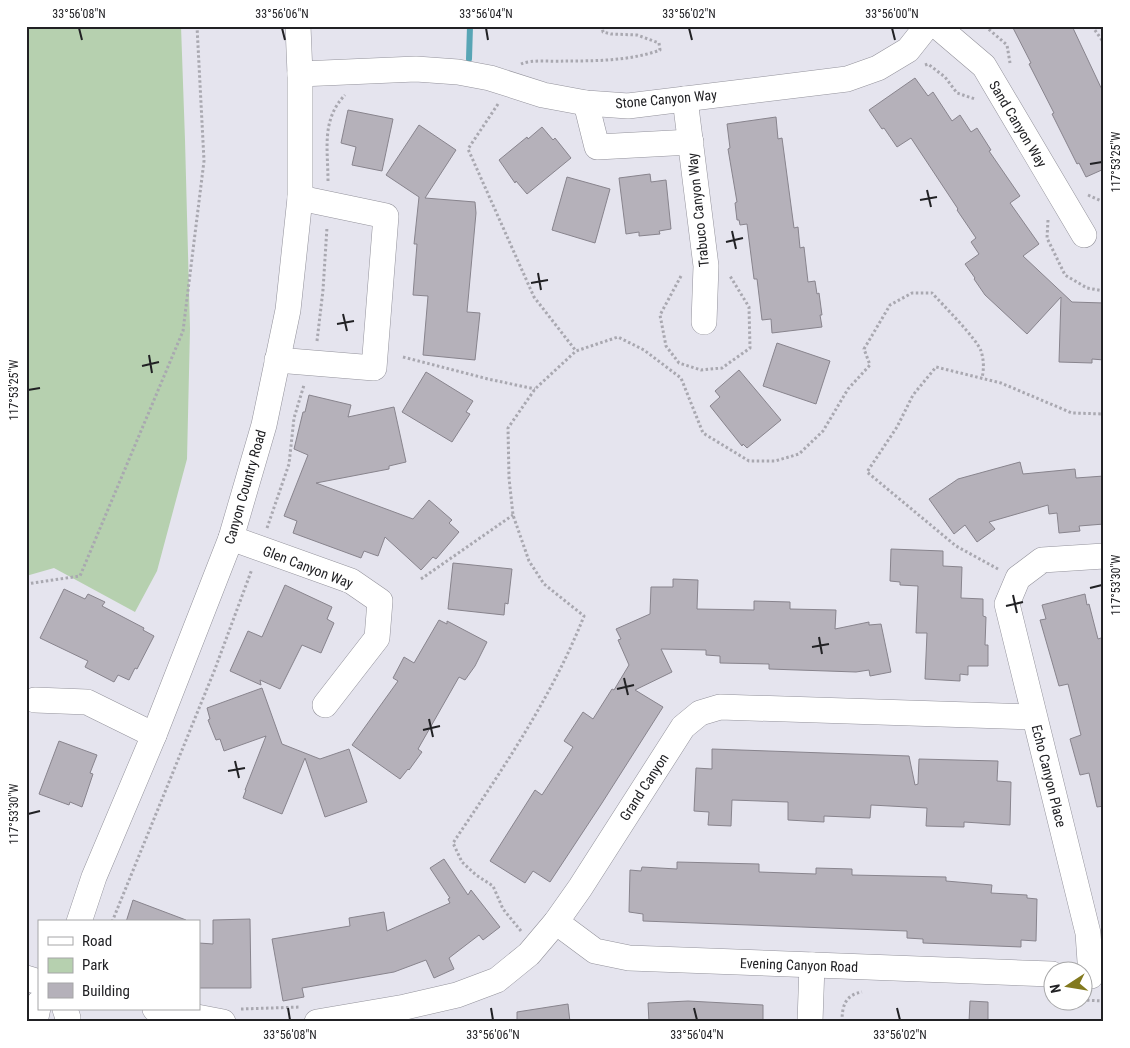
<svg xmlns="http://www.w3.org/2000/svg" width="1130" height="1048" font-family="'Roboto Condensed',sans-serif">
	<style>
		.green { fill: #b6d0af }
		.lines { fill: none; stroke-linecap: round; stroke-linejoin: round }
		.stream { stroke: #58a5b5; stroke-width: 6 }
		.building { fill: #b5b1ba; stroke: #88848d }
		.minor-casing { stroke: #93929b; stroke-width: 26 }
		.path { stroke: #a9a8b0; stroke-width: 3; stroke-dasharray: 2.5 2.5; stroke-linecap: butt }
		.minor { stroke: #fff; stroke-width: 25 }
		.ticks { fill: none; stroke: #212124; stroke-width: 2 }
		.labels { text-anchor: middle; stroke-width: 5; stroke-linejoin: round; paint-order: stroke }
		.street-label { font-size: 14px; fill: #212124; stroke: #fff }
		.neatline { fill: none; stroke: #212124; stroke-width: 2 }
		.ticks-label { font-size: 12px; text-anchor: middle; fill: #212124 }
	</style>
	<rect width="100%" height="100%" fill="#e5e4ee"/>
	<!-- green -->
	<path class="green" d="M26 26H181L185 140 190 329 187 459 157 571 135 612 54 568 26 576Z"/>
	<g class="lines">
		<!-- stream -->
		<path class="stream" d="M469 59 470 26"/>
	</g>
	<!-- building -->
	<g class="building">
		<path d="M1012 26H1072L1104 94V169L1086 177 1079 163 1077 164 1052 114 1054 113 1029 64 1031 63Z"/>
		<path d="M915 78 928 96 933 92 952 121 960 115 971 132 977 128 991 150 989 151 1020 196 1010 203 1039 244 1023 256 1072 302 1104 303V360L1092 359V363L1059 362 1061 297 1027 334 985 295 974 279 975 278 965 264 979 254 971 242 976 238 957 210 958 209 911 138 897 147 884 128 882 129 869 110Z"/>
		<path d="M348 110 393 119 382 171 352 165 356 147 341 143Z"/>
		<path d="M776 117 778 139 782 138 794 228 798 227 800 248 804 247 808 282 815 281 817 294 819 293 822 315H820L822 327 772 333 771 319 762 320 757 279H754L747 224 740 225 739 220H737L735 203 737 202 728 149 730 148 727 124Z"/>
		<path d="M419 125 456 150 425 198 475 202 476 213 467 312 480 313 475 360 423 355 428 296 413 295 417 244H414L419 197 386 175Z"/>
		<path d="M542 127 553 140 555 138 571 158 527 194 516 181 515 183 499 160 527 137 528 139Z"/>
		<path d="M650 174 651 182 666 180 671 229 659 231 660 234 639 236V232L626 234 619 178Z"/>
		<path d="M567 177 610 189 595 243 552 230Z"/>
		<path d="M777 343 830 361 816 404 763 386Z"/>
		<path d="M739 370 781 420 747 448 743 444 742 446 710 406 720 397 715 391Z"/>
		<path d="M426 372 473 401 466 412 470 414 452 442 402 412Z"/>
		<path d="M309 395 351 405 348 417 394 407 406 462 389 466V469L316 483 413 519 429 500 452 520 449 523 459 532 436 559 433 557 421 570 385 537 378 556 364 551 361 558 293 533 297 521 284 516 308 455 294 449 303 412H305Z"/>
		<path d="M1020 462 1023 474 1075 469 1076 478 1104 476V524L1079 526 1080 531 1059 533 1057 513 1049 514 1048 505 989 522 995 529 977 542 965 525 954 534 929 499 958 479Z"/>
		<path d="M891 549 943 551V566L962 567 961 598 983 599V616L986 617 985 645H988V666H968V675L960 674V681L925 679 927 633H916L918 586 900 585V582L890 581Z"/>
		<path d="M453 563 512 569 508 604 505 603 504 615 448 609Z"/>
		<path d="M673 579 698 580 697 609 754 610V601L790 602V609L836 610 835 629 869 622V625L881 624 891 672 870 676 869 670 856 672 769 669V664L720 663V656L706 655V650L661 649 672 672 635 690 663 707 602 803 550 882 533 871 525 883 490 861 535 790 542 795 573 747 564 741 583 712 593 719 612 689 614 690 629 665 618 640 621 639 616 629 650 614 651 587H673Z"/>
		<path d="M285 585 332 607 327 619 334 623 321 653 302 645 280 689 260 680 261 685 230 671 248 631 262 637Z"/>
		<path d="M64 589 85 599 88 594 105 602 102 606 144 628 143 630 154 636 137 669 135 668 129 680 118 675 114 682 85 667 88 661 40 638Z"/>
		<path d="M1085 594 1087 605 1089 604 1098 639 1104 637V806L1097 807 1089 773 1080 775 1070 739 1081 735 1068 684 1059 686 1040 620 1046 619 1042 605Z"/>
		<path d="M439 620 447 624V621L487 642 475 666 465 680 459 677 418 749 422 752 409 770 408 769 400 779 352 745 398 681 393 678 404 657 414 663Z"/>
		<path d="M262 688 282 744 320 759 349 749 367 802 325 817 305 758 282 814 243 798 246 790H245L266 736 224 751 220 739 216 740 208 720 210 719 207 708Z"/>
		<path d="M59 741 97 755 90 773 93 774 82 807 70 802 69 805 39 794Z"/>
		<path d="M712 749 909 756 915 785 918 784 919 759 998 761 997 781 1011 782 1010 825 964 822V827L926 826 927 808 871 805 870 818 824 816V822L788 820V802L732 800 731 826 708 825 709 812 694 811 696 768 712 769Z"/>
		<path d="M444 859 468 895 471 890 500 927 483 940 479 935 449 958 454 969 434 978 426 960 394 972 302 988 304 997 283 1001 272 939 350 926 349 918 384 912 387 931 450 903 448 899 450 898 430 868Z"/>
		<path d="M677 862 759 864V872L816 874V868L852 869V875L946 877V881L992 885 991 893 1027 895V898L1037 899 1036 941 1021 940V947L923 943V939L907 938V931L643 921V914L629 912 630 870 641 871 642 867 677 869Z"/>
		<path d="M133 900 186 920V922H126Z"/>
		<path d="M250 919 251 988H199V943L213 944V920Z"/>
		<path d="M688 1001 763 1005V1022H649L648 1003Z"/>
		<path d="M970 1001 988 1002V1022H969Z"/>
		<path d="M568 1004 570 1022H517V1012Z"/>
	</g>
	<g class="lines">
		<defs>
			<g id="minor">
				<path d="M937 26 984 66 1084 235"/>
				<path d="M300 74 416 69 458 72 490 78 543 95 586 103 628 106 847 79 878 68 908 50 927 26"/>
				<path d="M685 99 706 266 704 322"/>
				<path d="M586 103 597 147 691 142"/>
				<path d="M277 360 374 368 386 216 300 198"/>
				<path d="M231 538 351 581 380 601 377 638 325 705"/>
				<path d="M35 700 87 702 154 735"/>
				<path d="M79 922 94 877 154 735 231 538 264 425 288 310 300 198V74L298 26"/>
				<path d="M556 922 595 951 629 958 1052 974"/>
				<path d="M1091 976 1088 933 1007 604 1018 578 1042 560 1104 556"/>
				<path d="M26 978 39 982"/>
				<path d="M65 1009 68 1018 67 1022"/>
				<path d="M155 1009 223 1022"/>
				<path d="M35 1022 39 1003"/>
				<path d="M317 1022 405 1007 457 995 497 980 529 954 556 922 580 888 683 727 700 713 720 707 1034 717"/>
				<path d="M810 1022 812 965"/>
			</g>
		</defs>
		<!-- minor casing -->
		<use href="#minor" class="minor-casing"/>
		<!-- path -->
		<g class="path">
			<path d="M985 26 1007 45 1010 63"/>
			<path d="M1092 26 1104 43"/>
			<path d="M521 64C532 59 551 62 564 61 595 61 630 61 660 50L659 43 637 35 611 34 603 32 602 26"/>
			<path d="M925 65 928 64 945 77 957 93 975 99"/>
			<path d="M498 104 468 149 534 297 576 351"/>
			<path d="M328 181C328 149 321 120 345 95"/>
			<path d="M1088 195 1104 202"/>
			<path d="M1048 220 1047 238 1065 275 1087 288 1104 291"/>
			<path d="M681 276 660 315 666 346 679 363 701 370 722 368 750 348 749 307 730 276"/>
			<path d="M317 341 323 290 327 227"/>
			<path d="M403 357 488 379 535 389"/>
			<path d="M267 528 289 464 294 418 304 385"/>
			<path d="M998 569 956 546 867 472 897 427 913 395 936 367 1001 383 1072 413 1104 414"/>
			<path d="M421 579 513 515"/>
			<path d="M26 584 80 576 183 331 204 161 197 26"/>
			<path d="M112 922 215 669 252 569"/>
			<path d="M521 931 503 909 493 886 476 875 462 862 453 843C502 770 552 697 584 616L544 584 529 561 513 515 509 478 508 428 535 389 576 351 618 337 644 350 681 378 703 433 749 461H775L799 454 823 431 848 389 870 365 864 349 890 305 912 293H932C942 304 977 339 981 351 984 360 984 369 982 378"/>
			<path d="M1082 1000 1104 1001"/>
			<path d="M241 1009 300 1007"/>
			<path d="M842 1022C842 1006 845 995 862 992"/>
		</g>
		<!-- minor -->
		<use href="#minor" class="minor"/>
	</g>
	<!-- ticks -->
	<path class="ticks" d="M79 28 82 40M282 28 285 40M486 28 488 40M689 28 692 40M892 28 895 40M1090 164 1102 162M927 190 931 207M920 200 937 197M732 231 736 249M726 242 743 238M538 273 541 290M531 283 548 280M343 314 347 331M337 324 354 321M149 355 152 373M142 366 159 362M28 390 40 388M1090 588 1102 585M1013 595 1017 613M1006 606 1023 602M819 637 822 654M812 647 829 644M624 678 628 695M617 689 634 685M429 719 433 737M423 730 440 726M235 761 239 778M228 771 245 768M28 814 40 811M288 1008 290 1020M491 1008 493 1020M694 1008 697 1020M897 1008 900 1020"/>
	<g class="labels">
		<!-- street labels -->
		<g class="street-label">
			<text transform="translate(666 99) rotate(-5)" y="5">Stone Canyon Way</text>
			<text transform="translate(1018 124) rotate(59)" y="5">Sand Canyon Way</text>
			<text transform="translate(698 210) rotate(-96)" y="5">Trabuco Canyon Way</text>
			<text transform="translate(245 487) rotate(-74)" y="5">Canyon Country Road</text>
			<text transform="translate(308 567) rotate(21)" y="5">Glen Canyon Way</text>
			<text transform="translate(1049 776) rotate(76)" y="5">Echo Canyon Place</text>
			<text transform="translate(644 787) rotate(-57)" y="5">Grand Canyon</text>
			<text transform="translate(799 965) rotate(2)" y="5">Evening Canyon Road</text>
		</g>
	</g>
	<!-- border -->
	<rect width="1130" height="1048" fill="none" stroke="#ffffff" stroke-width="55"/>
	<!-- legend -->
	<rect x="38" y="920" width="162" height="90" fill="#ffffff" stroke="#a6a6a7"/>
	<rect x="48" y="937" width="25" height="8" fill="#ffffff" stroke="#a6a6a7"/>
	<text x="82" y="946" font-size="15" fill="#212124">Road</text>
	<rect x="48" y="958" width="25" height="15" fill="#b6d0af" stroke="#a6a6a7"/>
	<text x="82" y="970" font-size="15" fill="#212124">Park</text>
	<rect x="48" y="983" width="25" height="15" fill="#b5b1ba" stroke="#a6a6a7"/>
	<text x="82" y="996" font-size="15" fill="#212124">Building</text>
	<!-- north arrow -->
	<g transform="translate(1068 986) rotate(258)"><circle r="24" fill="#ffffff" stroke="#a6a6a7"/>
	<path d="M0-4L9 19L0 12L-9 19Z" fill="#82791e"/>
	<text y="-8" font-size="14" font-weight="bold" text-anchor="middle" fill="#212124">N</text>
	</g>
	<rect x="28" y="28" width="1074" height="992" class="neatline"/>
	<g class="ticks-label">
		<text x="79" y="18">33°56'08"N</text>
		<text x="282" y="18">33°56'06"N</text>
		<text x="486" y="18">33°56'04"N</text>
		<text x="689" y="18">33°56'02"N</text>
		<text x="892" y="18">33°56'00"N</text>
		<text transform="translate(1116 162) rotate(-90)" y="4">117°53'25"W</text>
		<text transform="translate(14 390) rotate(-90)" y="4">117°53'25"W</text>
		<text transform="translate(1116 585) rotate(-90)" y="4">117°53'30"W</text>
		<text transform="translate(14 814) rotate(-90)" y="4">117°53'30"W</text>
		<text x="290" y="1039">33°56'08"N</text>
		<text x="493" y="1039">33°56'06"N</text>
		<text x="697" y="1039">33°56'04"N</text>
		<text x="900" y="1039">33°56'02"N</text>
	</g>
</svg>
